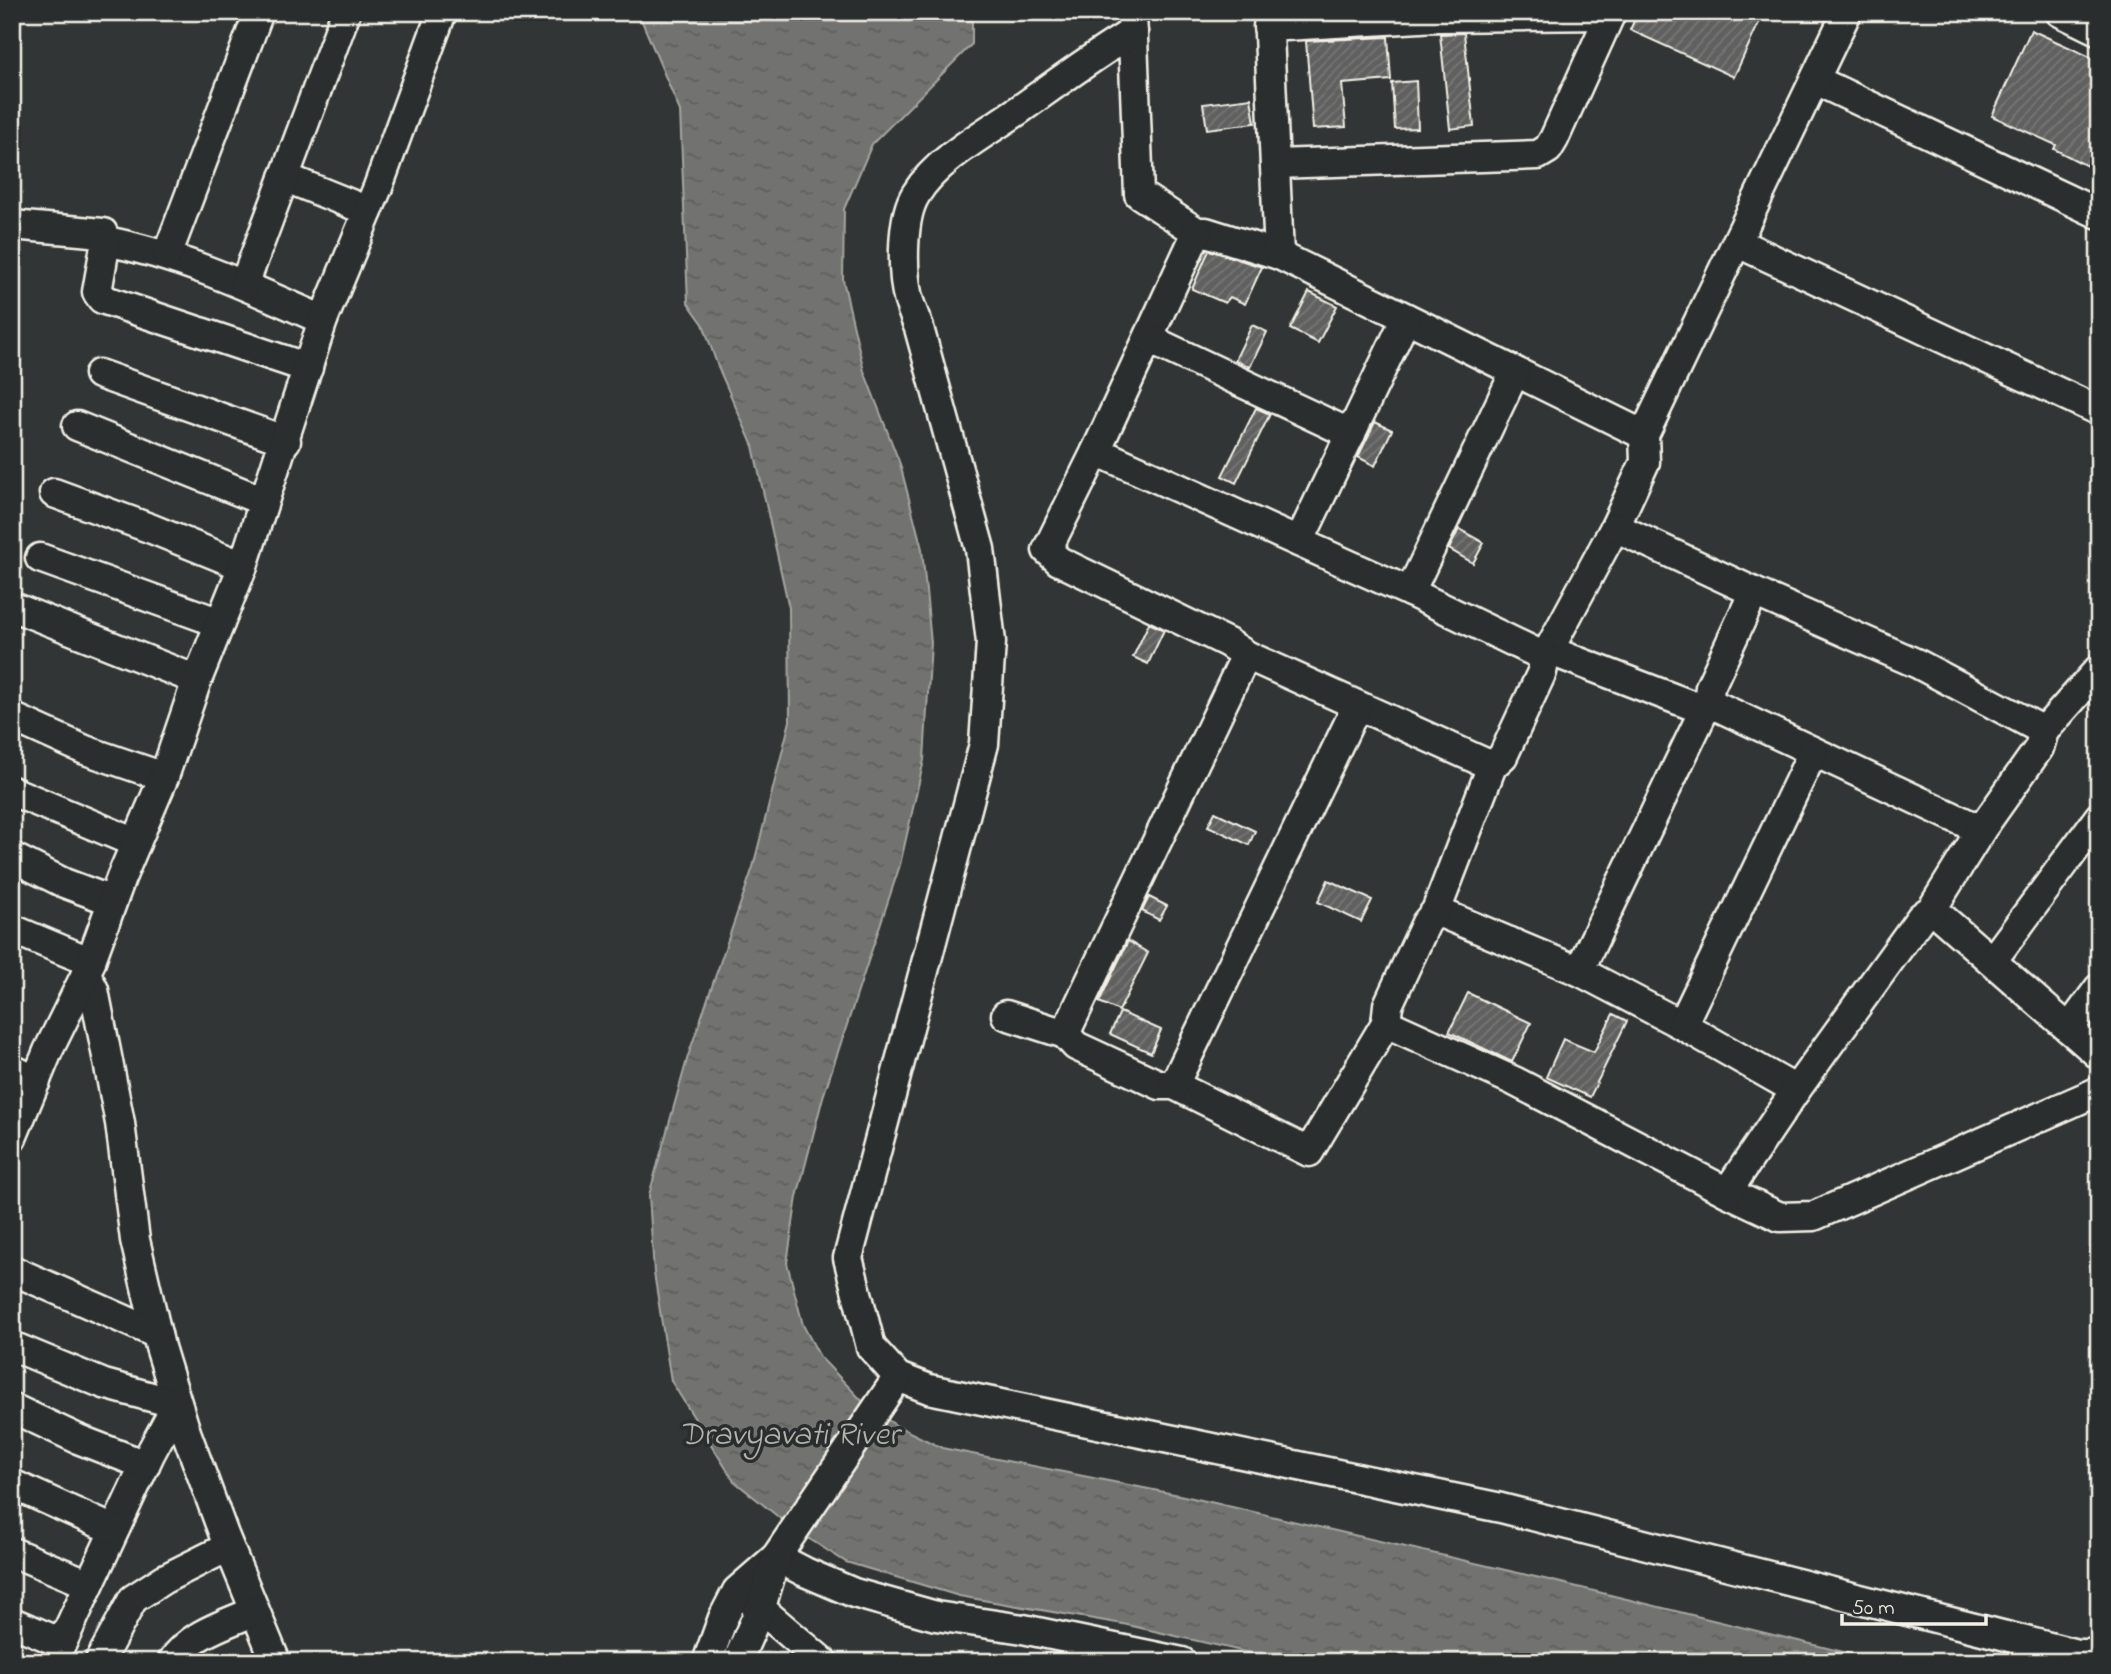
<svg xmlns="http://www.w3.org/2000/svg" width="2111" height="1674" font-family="'Indie Flower',sans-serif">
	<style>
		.water { fill: url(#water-ripples); stroke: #a6a5a0; stroke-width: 2 }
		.building { fill: url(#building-hatch); stroke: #f4f1e8; stroke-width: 2 }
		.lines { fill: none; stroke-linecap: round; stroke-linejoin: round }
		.minor-casing { stroke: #f4f1e8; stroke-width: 33 }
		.minor { stroke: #2a2d2e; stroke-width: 28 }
		.labels { text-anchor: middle; stroke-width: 7; stroke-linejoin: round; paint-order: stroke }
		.water-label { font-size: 33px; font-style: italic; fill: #b3b2ac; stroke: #2a2d2e }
	</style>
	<defs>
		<pattern id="water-ripples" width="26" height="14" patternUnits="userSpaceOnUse" patternTransform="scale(1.75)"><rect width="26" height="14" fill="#727370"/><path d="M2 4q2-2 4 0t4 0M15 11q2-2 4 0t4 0" fill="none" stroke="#5e5e5b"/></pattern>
		<pattern id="building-hatch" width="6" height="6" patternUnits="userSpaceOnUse" patternTransform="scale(1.75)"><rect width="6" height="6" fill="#5f605f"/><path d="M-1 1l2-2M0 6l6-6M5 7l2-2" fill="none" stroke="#777776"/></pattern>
	</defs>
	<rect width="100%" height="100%" fill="#323535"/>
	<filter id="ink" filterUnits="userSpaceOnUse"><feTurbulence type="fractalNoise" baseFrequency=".0143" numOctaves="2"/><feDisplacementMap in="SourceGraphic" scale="14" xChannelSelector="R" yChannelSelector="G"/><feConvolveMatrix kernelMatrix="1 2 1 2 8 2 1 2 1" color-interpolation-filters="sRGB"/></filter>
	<g filter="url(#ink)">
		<!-- water -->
		<path class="water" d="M638 12H972V44L872 144 844 209 843 280 864 371 900 464 922 549 931 643 924 760 900 865 823 1097 797 1197 787 1263 803 1325 820 1357 867 1406 897 1426 942 1448 1184 1496 1549 1580 1884 1662H1290L1123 1624 959 1596 846 1562 792 1528 734 1481 671 1381 654 1273 649 1195 688 1056 753 867 790 721 789 608 753 446 718 367 703 324 688 303 680 111Z"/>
		<!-- building -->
		<g class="building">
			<path d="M1638 12H1764L1734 77 1630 30Z"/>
			<path d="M2031 30 2099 61V143L2087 166 2054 149 2056 145 1992 116Z"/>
			<path d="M1464 33 1474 126 1450 129 1440 34Z"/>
			<path d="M1388 37 1391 80 1342 84 1346 127 1313 129 1306 41Z"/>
			<path d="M1416 81 1418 128 1395 129 1392 83Z"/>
			<path d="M1251 98 1255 123 1207 129 1203 104Z"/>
			<path d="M1209 250 1262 267 1245 304 1230 297 1225 303 1192 289Z"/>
			<path d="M1309 292 1337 306 1318 343 1290 329Z"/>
			<path d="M1252 325 1267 332 1250 367 1235 360Z"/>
			<path d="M1256 408 1270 414 1236 483 1222 476Z"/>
			<path d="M1375 422 1392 430 1375 466 1358 457Z"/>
			<path d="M1459 529 1484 543 1473 563 1449 549Z"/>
			<path d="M1149 623 1164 630 1148 664 1133 657Z"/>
			<path d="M1215 812 1255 831 1249 845 1208 826Z"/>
			<path d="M1328 880 1372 900 1361 922 1318 902Z"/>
			<path d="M1149 897 1167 906 1159 920 1142 911Z"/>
			<path d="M1128 941 1148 953 1119 1011 1099 1002Z"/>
			<path d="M1468 993 1531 1023 1512 1062 1449 1032Z"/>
			<path d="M1120 1012 1161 1030 1151 1053 1110 1034Z"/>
			<path d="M1613 1014 1627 1021 1590 1097 1546 1077 1563 1039 1594 1052Z"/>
		</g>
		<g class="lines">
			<defs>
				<g id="minor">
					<path d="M1132 12 1139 194 1197 232H1206L1279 255"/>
					<path d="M1268 12 1279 255 1644 435"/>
					<path d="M2060 12 2099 31"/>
					<path d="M1437 17 1610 15 1611 12"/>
					<path d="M1268 27 1437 17 1436 12"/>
					<path d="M1133 32C1093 56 1057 83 1019 110 986 133 937 159 916 194 901 217 902 272 908 298 911 308 915 318 919 328L980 549 991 642 984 744 848 1258 871 1347 898 1377 929 1389 1501 1508 2077 1654H2099"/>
					<path d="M1815 80 2099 214"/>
					<path d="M1275 164 1538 155 1548 149 1554 139 1610 15"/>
					<path d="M284 177 368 211"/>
					<path d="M12 225 103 233 106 241C183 256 253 289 323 320"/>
					<path d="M1197 232 1096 451 1047 550 1059 561 1228 643 1246 655 1492 766"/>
					<path d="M106 241 97 292 102 299 308 368"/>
					<path d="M1738 243 2099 411"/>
					<path d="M167 255 259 12"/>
					<path d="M244 285 346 12"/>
					<path d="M1149 339 1351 434"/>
					<path d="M99 374 286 441"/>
					<path d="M77 426 263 501"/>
					<path d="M1096 451 1410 592 1545 657 1615 527 1645 462 1644 435 1847 12"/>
					<path d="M54 493 152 529 243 566"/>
					<path d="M1615 527 1754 592 1918 664 2044 731"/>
					<path d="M1299 542 1406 318"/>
					<path d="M40 558 220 623"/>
					<path d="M1410 592 1515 372"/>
					<path d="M16 608 197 680"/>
					<path d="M1548 650 1704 710"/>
					<path d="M1708 702 1981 830"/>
					<path d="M12 717 85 750 164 777"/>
					<path d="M12 791 136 843"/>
					<path d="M12 857 64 883 112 901"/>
					<path d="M1932 909 2099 1055"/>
					<path d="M1436 911 1579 971 1682 1025 1796 1090"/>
					<path d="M12 929 91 962"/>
					<path d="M1992 961 2099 817"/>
					<path d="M1579 971 1708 702 1710 687 1754 592"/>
					<path d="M86 974 94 990 120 1123 135 1240 160 1347 186 1432 224 1535 276 1662"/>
					<path d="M1006 1015 1065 1034 1076 1046 1160 1085H1174L1309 1152 1386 1023 1388 1005 1426 923 1436 911 1492 766 1503 756 1542 672 1545 657"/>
					<path d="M1386 1023 1514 1081 1727 1192 1780 1217 1814 1216 2099 1091"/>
					<path d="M1682 1025 1813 752"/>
					<path d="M2069 1029 2099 988"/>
					<path d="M1065 1034 1246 655"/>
					<path d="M12 1069 36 1081"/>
					<path d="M1174 1085 1357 706"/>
					<path d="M12 1138 48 1051 86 974 121 878 164 777 197 680 243 566 323 320 378 187 442 12"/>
					<path d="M1727 1192 1796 1090 1921 917 1932 909 1981 830 2039 748 2044 731 2099 669"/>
					<path d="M12 1270 157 1334"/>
					<path d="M12 1346 104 1384 177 1404 150 1454 62 1643 12 1622"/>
					<path d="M12 1408 78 1439 145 1465"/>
					<path d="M12 1484 114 1530"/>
					<path d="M12 1552 89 1584"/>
					<path d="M776 1557 805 1572 854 1593 936 1616 1023 1629 1182 1662"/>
					<path d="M748 1598 823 1662"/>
					<path d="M99 1662 133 1599 164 1579 228 1547"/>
					<path d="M172 1662C189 1634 226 1624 255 1611"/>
					<path d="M707 1662 723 1618 737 1591 776 1557 898 1377"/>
					<path d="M737 1662 761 1607 776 1557"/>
				</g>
			</defs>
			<!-- minor casing -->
			<use href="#minor" class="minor-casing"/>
			<!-- minor -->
			<use href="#minor" class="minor"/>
		</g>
	</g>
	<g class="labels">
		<!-- water labels -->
		<g class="water-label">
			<text x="789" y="1444">Dravyavati River</text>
		</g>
	</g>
	<!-- margin -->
	<rect width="2111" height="1674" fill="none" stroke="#2a2d2e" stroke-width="42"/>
	<rect x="21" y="21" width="2069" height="1632" fill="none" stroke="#f4f1e8" stroke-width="2.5" filter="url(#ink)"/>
	<!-- scale -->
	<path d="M1842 1614v10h144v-10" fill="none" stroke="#f4f1e8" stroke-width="3.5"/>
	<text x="1852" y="1614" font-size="21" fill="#f4f1e8" stroke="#2a2d2e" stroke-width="5" paint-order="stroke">50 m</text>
</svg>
